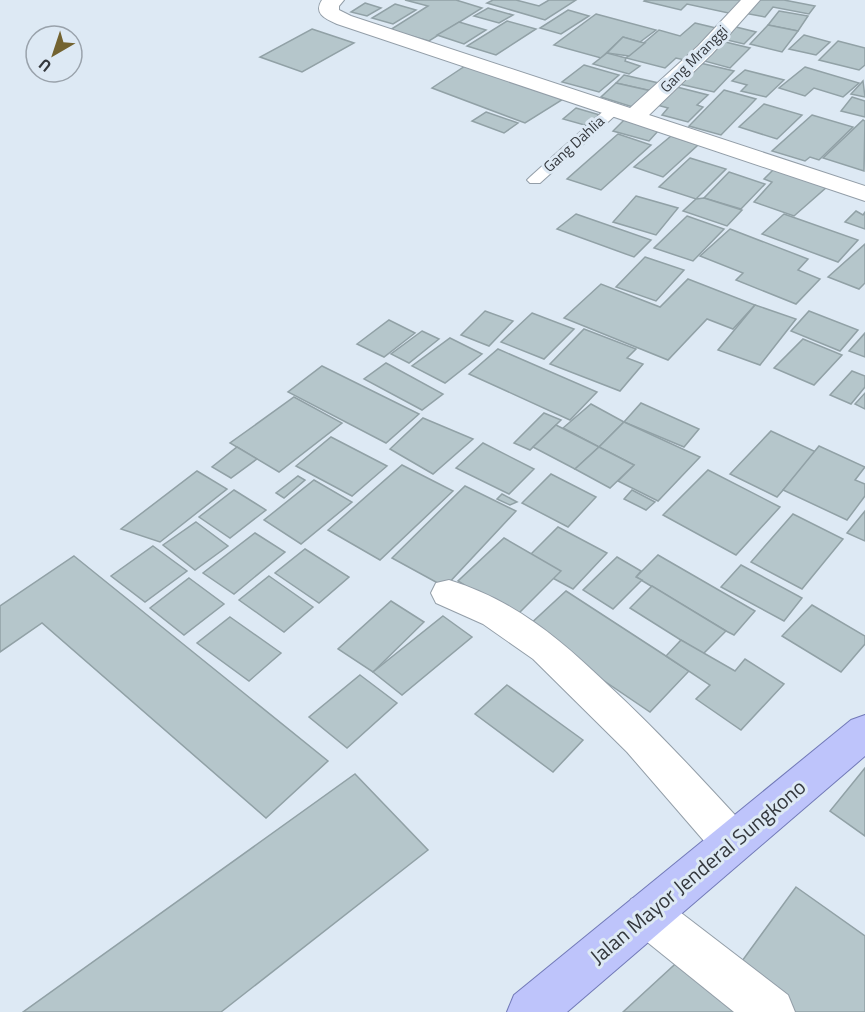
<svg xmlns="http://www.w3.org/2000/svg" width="865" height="1012" font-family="'Titillium Web',sans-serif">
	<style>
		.building { fill: #b5c6cb; stroke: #91a1a6; stroke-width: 1.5 }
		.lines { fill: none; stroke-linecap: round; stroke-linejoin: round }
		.lane-casing { stroke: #939ea8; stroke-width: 2 }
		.street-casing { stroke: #939ea8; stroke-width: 2 }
		.primary-casing { stroke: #7179b7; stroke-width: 2 }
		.lane { fill: #fff; fill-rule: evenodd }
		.street { fill: #fff; fill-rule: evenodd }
		.primary { fill: #bec4fb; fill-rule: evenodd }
		.labels { text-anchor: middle; stroke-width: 6; stroke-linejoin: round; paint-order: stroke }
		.far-street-label { font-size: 15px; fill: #34383d; stroke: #dde9f4 }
		.near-street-label { font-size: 21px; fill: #34383d; stroke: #dde9f4 }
	</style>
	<rect width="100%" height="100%" fill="#dde9f4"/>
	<!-- building -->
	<g class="building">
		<path d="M405 0H456L482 8 429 41 390 30 428 6Z"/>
		<path d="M493 0H516L539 6 549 0H576L545 20 487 3Z"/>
		<path d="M645 0H746L733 14 687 4 681 10 644 1Z"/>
		<path d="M755 0H784L815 6 809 14 773 7 765 17 744 13Z"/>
		<path d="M365 3 381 8 367 16 351 12Z"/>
		<path d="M395 4 416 10 393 24 372 18Z"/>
		<path d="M488 8 513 15 499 23 474 16Z"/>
		<path d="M568 10 589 16 561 34 540 28Z"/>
		<path d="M779 11 808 16 798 31 768 25Z"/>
		<path d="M596 14 656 30 640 42 623 37 601 58 554 45Z"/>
		<path d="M507 21 536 29 496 55 467 46Z"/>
		<path d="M459 22 486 30 464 44 437 35Z"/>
		<path d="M695 23 724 30 689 61 676 58 665 68 626 58 659 30 680 36Z"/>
		<path d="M768 25 798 31 782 52 750 44Z"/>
		<path d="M732 26 756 32 744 44 719 38Z"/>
		<path d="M312 29 354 43 302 72 260 57Z"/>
		<path d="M804 35 830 42 816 55 789 49Z"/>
		<path d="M623 37 640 42 645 43 629 56 607 53Z"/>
		<path d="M717 40 750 48 730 68 697 59Z"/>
		<path d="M838 41 865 48V65L859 70 819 60Z"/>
		<path d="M607 53 626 58 625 61 640 66 629 74 593 64Z"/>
		<path d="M696 62 734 71 714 92 675 83Z"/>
		<path d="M468 64 565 98 525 123 432 88Z"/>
		<path d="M584 65 619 75 599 92 562 82Z"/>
		<path d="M805 67 859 83 843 97 814 88 805 96 779 88Z"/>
		<path d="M745 70 784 80 766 97 741 91 747 85 732 81Z"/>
		<path d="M624 75 663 84 656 92 616 83Z"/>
		<path d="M863 81 865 97 851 94Z"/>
		<path d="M616 83 656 92 639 109 601 97Z"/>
		<path d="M673 86 708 95 697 105 703 107 688 122 662 115 668 108 653 104Z"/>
		<path d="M724 90 756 99 721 135 689 126Z"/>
		<path d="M852 97 865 101V117L841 111Z"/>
		<path d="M764 104 802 115 777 139 739 127Z"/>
		<path d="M576 108 600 115 588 126 563 119Z"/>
		<path d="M486 112 518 123 504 133 472 121Z"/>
		<path d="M812 115 853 127 819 160 810 157 805 161 772 151Z"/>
		<path d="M624 120 659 130 649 141 613 131Z"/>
		<path d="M863 120 865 121 864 171 823 158Z"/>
		<path d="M618 134 651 145 601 190 567 179Z"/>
		<path d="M671 136 698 145 663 177 634 167Z"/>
		<path d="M690 158 726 169 696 199 659 187Z"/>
		<path d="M775 168 828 186 794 216 754 202 772 182 764 179Z"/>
		<path d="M729 172 765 184 741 209 704 198Z"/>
		<path d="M636 196 678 208 656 235 613 222Z"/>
		<path d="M704 198 742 210 727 226 683 211 696 199Z"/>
		<path d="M856 211 863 215 865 212V229L845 222Z"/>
		<path d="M576 214 651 240 634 257 557 229Z"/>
		<path d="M784 214 858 240 838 262 762 234Z"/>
		<path d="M687 216 724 229 693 261 654 248Z"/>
		<path d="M730 229 808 259 798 270 820 279 796 304 736 280 743 273 700 256Z"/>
		<path d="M865 244V283L859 289 828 277Z"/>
		<path d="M645 257 684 270 656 301 616 287Z"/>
		<path d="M688 279 755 305 733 329 707 319 668 360 564 318 601 284 660 307Z"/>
		<path d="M755 305 796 319 760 365 718 350Z"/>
		<path d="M485 311 513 321 489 346 461 335Z"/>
		<path d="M809 311 858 330 840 351 791 331Z"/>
		<path d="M532 313 574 329 544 359 501 342Z"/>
		<path d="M389 320 415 333 384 357 357 344Z"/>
		<path d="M584 329 636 349 627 358 643 364 620 391 550 364Z"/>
		<path d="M422 331 439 339 409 363 391 354Z"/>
		<path d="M865 333V357L849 351Z"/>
		<path d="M450 338 482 354 445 383 412 366Z"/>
		<path d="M803 339 842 355 814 385 774 368Z"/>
		<path d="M498 349 597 392 570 420 469 374Z"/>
		<path d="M386 363 443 394 422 410 364 379Z"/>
		<path d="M322 366 419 414 386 443 288 392Z"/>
		<path d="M852 371 865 376V387L851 404 830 395Z"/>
		<path d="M865 393V409L855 404Z"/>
		<path d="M294 397 342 423 279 472 230 443Z"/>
		<path d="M641 403 699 429 684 447 624 422Z"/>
		<path d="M591 404 624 422 599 447 563 428Z"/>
		<path d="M544 413 561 420 530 450 514 443Z"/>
		<path d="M423 418 473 439 433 474 390 449Z"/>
		<path d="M624 422 700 457 658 501 618 481 634 465 599 447Z"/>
		<path d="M556 425 599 447 575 469 533 447Z"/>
		<path d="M771 431 816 452 777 497 730 474Z"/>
		<path d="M331 437 387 466 352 496 296 466Z"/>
		<path d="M483 443 534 469 509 494 456 468Z"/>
		<path d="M819 446 865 467 855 480 865 484V496L847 520 783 490Z"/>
		<path d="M237 447 257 459 231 478 212 467Z"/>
		<path d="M599 447 634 465 610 488 575 469Z"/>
		<path d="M402 465 453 491 380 560 328 530Z"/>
		<path d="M708 470 780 507 736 555 663 515Z"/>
		<path d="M197 471 227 489 160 542 121 529Z"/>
		<path d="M551 474 596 497 568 527 522 503Z"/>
		<path d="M298 476 305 480 284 498 276 493Z"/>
		<path d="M314 480 352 502 301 544 264 520Z"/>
		<path d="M465 486 516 511 445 587 392 558Z"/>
		<path d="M234 490 266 510 230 538 199 517Z"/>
		<path d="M632 490 655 502 646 510 624 499Z"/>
		<path d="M502 494 517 502 510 505 497 499Z"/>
		<path d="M865 511V541L847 533Z"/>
		<path d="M793 514 843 539 802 589 751 562Z"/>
		<path d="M196 522 228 546 195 570 163 545Z"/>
		<path d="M558 527 607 553 573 589 523 562Z"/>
		<path d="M255 533 285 552 234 594 203 573Z"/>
		<path d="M504 538 561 571 515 617 458 581Z"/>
		<path d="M153 546 187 571 145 602 111 576Z"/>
		<path d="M305 549 349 577 319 603 275 573Z"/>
		<path d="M658 555 755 611 734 635 726 631 636 577Z"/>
		<path d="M74 556 328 761 266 818 42 623 0 652V606Z"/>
		<path d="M617 557 641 571 636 577 642 580 613 609 583 590Z"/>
		<path d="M741 565 802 598 784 621 721 587Z"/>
		<path d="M269 576 313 607 284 632 239 600Z"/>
		<path d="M189 578 224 604 184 635 150 608Z"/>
		<path d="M652 586 726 631 703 654 630 608Z"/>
		<path d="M566 591 689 671 650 712 526 628Z"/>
		<path d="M391 601 424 622 373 672 338 649Z"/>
		<path d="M812 605 865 636V644L841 672 782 636Z"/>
		<path d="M443 616 472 637 402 695 373 672Z"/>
		<path d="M230 617 281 653 249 681 197 643Z"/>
		<path d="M681 640 735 671 745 659 784 684 741 730 696 699 710 685 666 656Z"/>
		<path d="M360 675 397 703 347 748 309 717Z"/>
		<path d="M507 685 583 740 553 772 475 714Z"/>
		<path d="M865 768V836L830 811Z"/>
		<path d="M355 774 428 850 221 1012H23Z"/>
		<path d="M796 887 865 936V1012H786L734 972Z"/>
		<path d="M685 955 741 1012H623Z"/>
	</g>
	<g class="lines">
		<defs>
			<path id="lane" d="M614 105 619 106 621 109 619 112 540 183H530L527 180 530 177 609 106Z"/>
			<g id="street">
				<path d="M322 0H344L339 6V10L351 16 630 108 698 46 741 0H760L712 54 649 115 865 186V201L337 24C326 19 313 14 322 0Z"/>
				<path d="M449 580C514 600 559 638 607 684 657 730 702 779 747 828L753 842 747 856 732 861 717 856 627 752 533 659 483 624 436 603 431 593 436 583Z"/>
				<path d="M647 893 663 899 788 995 795 1012H734L631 929 625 914 631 899Z"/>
			</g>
			<path id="primary" d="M865 715V756L567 1012H507L514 995 851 720Z"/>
		</defs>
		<!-- lane casing -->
		<use href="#lane" class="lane-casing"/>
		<!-- street casing -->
		<use href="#street" class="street-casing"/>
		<!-- primary casing -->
		<use href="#primary" class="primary-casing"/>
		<!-- lane -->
		<use href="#lane" class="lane"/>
		<!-- street -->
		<use href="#street" class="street"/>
		<!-- primary -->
		<use href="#primary" class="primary"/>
	</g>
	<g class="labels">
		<!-- far-street labels -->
		<g class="far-street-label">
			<text transform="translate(694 59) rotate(-45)" y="5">Gang Mranggi</text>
			<text transform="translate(574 144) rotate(-42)" y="5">Gang Dahlia</text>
		</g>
		<!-- near-street labels -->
		<g class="near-street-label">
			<text transform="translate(698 872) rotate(-40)" y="7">Jalan Mayor Jenderal Sungkono</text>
		</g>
	</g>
	<!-- north arrow -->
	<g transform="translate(54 54) rotate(219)"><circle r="28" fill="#dde9f4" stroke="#99a2ab" stroke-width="1.5"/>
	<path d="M0-4.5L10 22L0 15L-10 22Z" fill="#736330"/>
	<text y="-9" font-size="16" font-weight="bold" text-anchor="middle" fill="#34383d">U</text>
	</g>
</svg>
